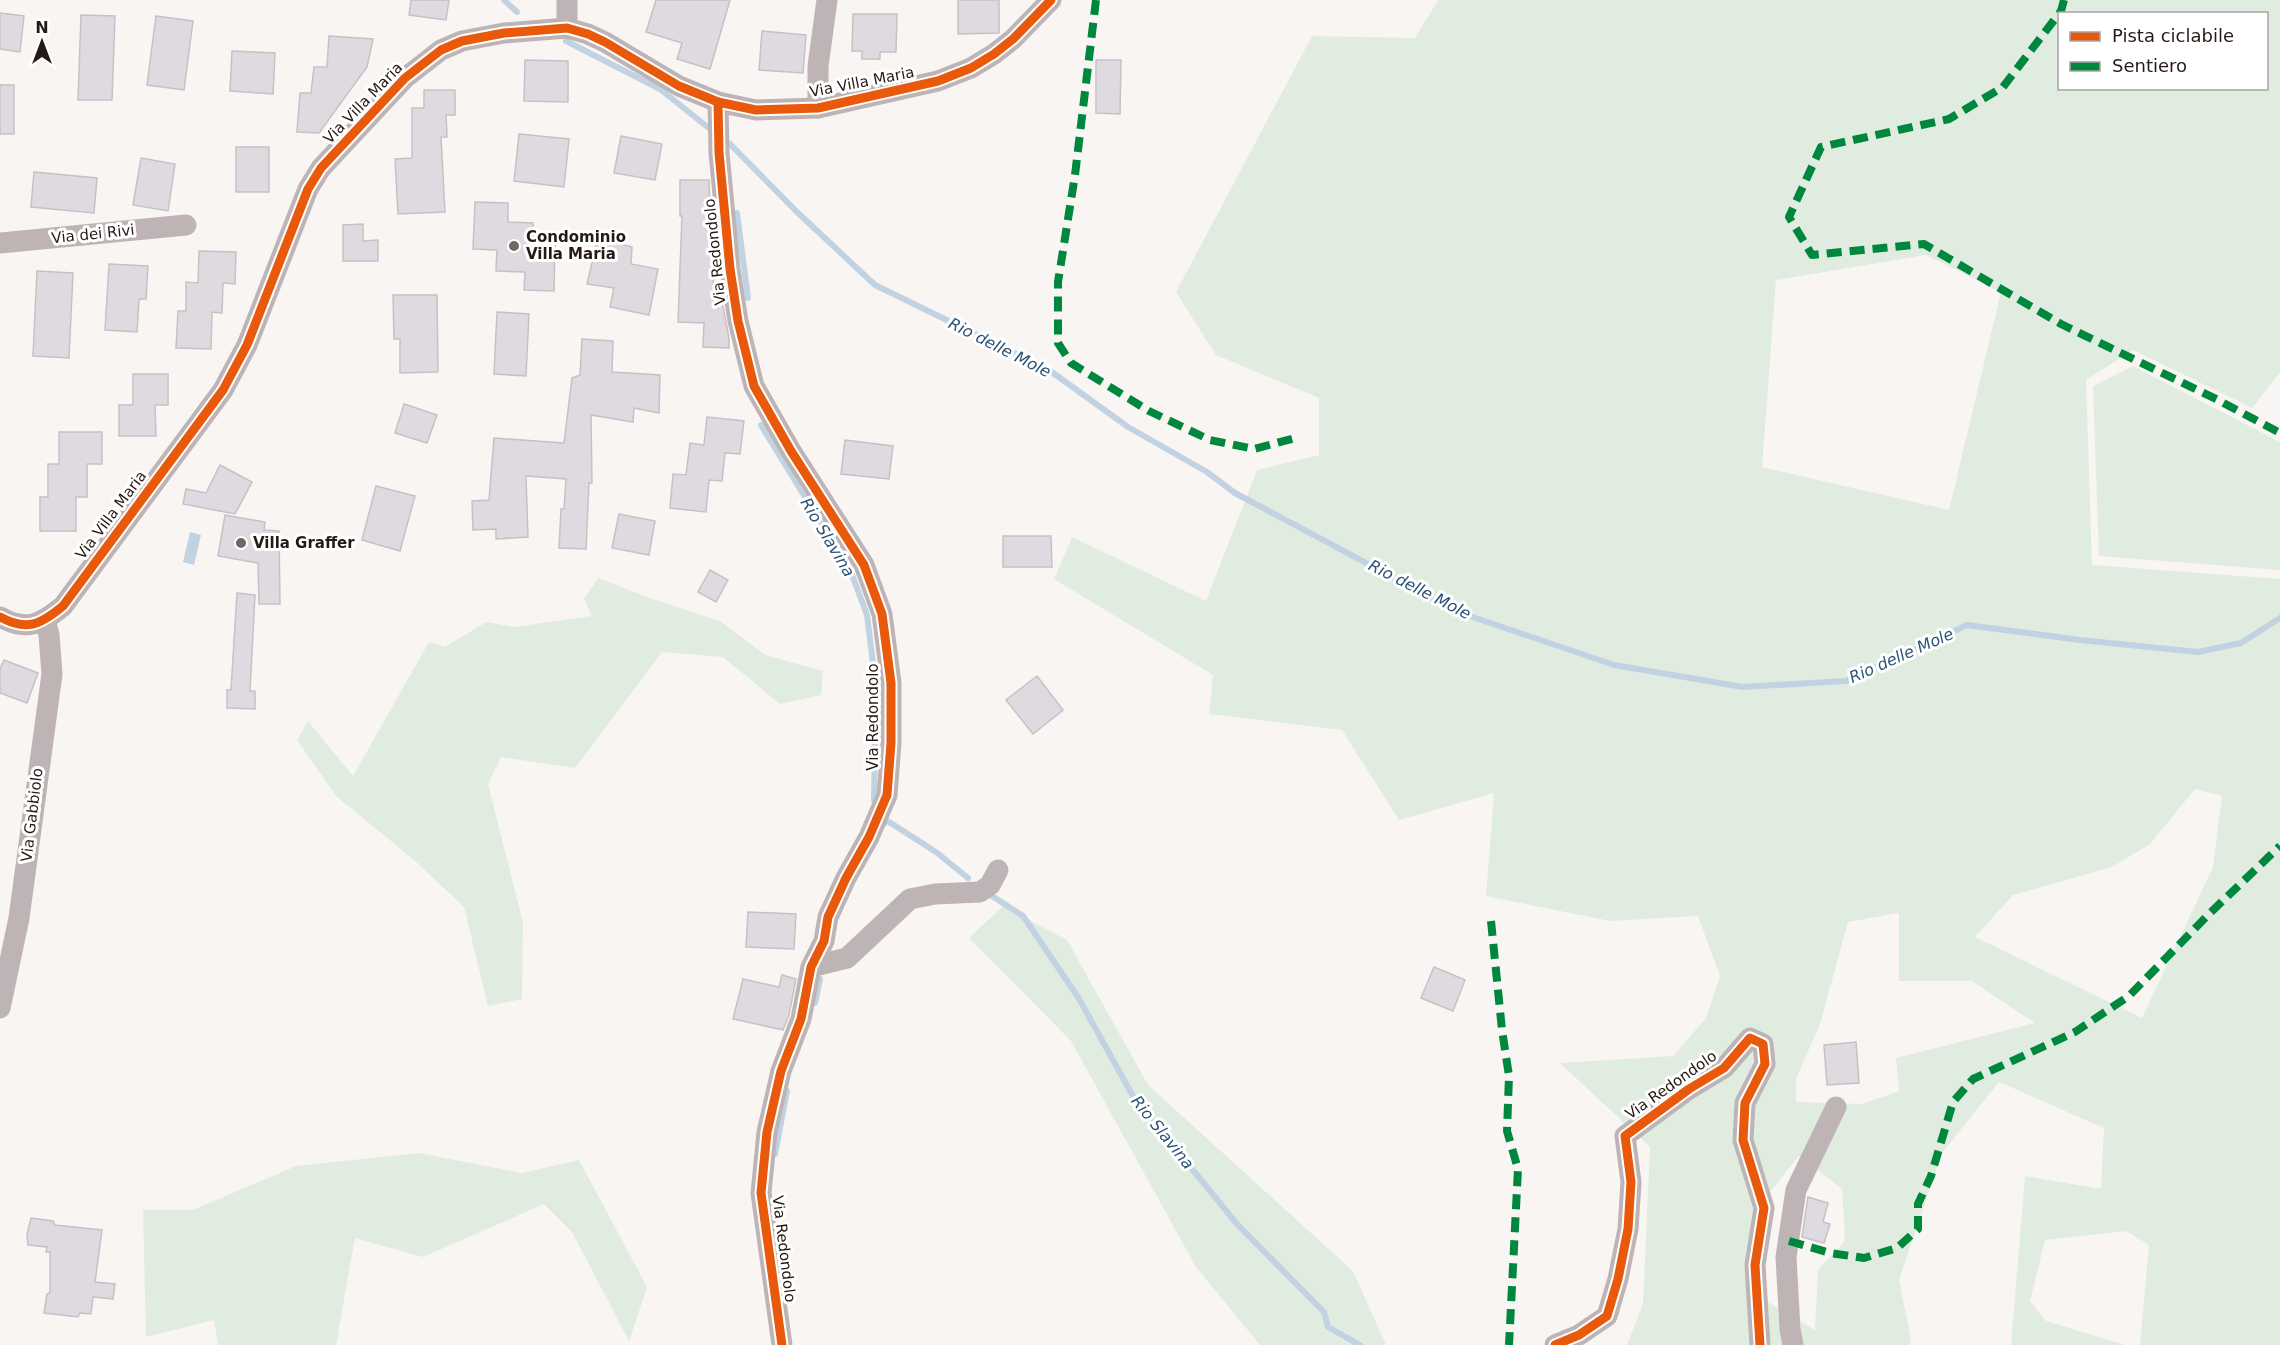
<svg xmlns="http://www.w3.org/2000/svg" width="2280" height="1345" font-family="'DejaVu Sans',sans-serif">
	<style>
		.green { fill: #e1ece1; fill-rule: evenodd }
		.water { fill: #c1d2e2 }
		.lines { fill: none; stroke-linecap: round; stroke-linejoin: round }
		.stream { stroke: #c1d2e2; stroke-width: 6 }
		.building { fill: #dfdadf; stroke: #c6c1c6; stroke-width: 1.5 }
		.minor { stroke: #beb4b5; stroke-width: 21 }
		.quiet { stroke: #00873e; stroke-width: 8; stroke-dasharray: 15 8; stroke-linecap: butt }
		.cycleway-casing { stroke: #fff; stroke-width: 13 }
		.cycleway { stroke: #e8590c; stroke-width: 9 }
		.poi-dot { fill: #706763; stroke: #fff; stroke-width: 2 }
		.labels { text-anchor: middle; stroke-width: 6; stroke-linejoin: round; paint-order: stroke }
		.street-label { font-size: 15px; fill: #271a15; stroke: #fff }
		.poi-label { font-size: 15px; font-weight: bold; fill: #271a15; stroke: #fff; text-anchor: start }
		.water-label { font-size: 16px; font-style: italic; fill: #2a5375; stroke: #fff }
	</style>
	<rect width="100%" height="100%" fill="#f9f5f3"/>
	<!-- green -->
	<g class="green">
		<path d="M1438 0H2280V372L2252 408 2133 350 2086 380 2092 565 2280 579V1345H2140L2149 1245 2126 1231 2045 1240 2030 1301 2046 1321 2125 1345H2011L2025 1176 2101 1189 2104 1128 1999 1082 1942 1153 1899 1280 1911 1340 1909 1345H1627L1643 1304 1650 1147 1560 1063 1673 1056 1706 1018 1720 976 1698 916 1610 921 1486 896 1494 793 1399 820 1342 730 1209 714 1213 675 1054 579 1072 537 1206 601 1257 470 1319 455V398L1216 355 1176 292 1312 36 1415 38ZM2060 14H2266V88H2060ZM1926 255 2001 292 1949 510 1762 467 1776 280ZM2195 789 2222 796 2213 867 2142 1018 1975 937 2013 895 2112 867 2150 844ZM1899 913V981H1972L2035 1023 1896 1058 1899 1091 1862 1104 1796 1102V1079L1820 1024 1848 922ZM1799 1156 1842 1189 1845 1241 1818 1270 1815 1330 1746 1289 1752 1214Z"/>
		<path d="M2133 366 2280 442V570L2099 556 2093 386Z"/>
		<path d="M598 578 650 598 720 621 765 655 823 671 821 695 780 704 723 657 662 652 575 768 501 757 488 784 523 923 522 999 488 1006 464 907 414 860 336 796 297 740 308 721 353 776 429 642 445 647 486 622 514 627 592 616 584 599Z"/>
		<path d="M1003 906 1067 940 1148 1085 1353 1271 1386 1345H1260L1196 1267 1071 1041 969 938Z"/>
		<path d="M419 1153 522 1173 579 1160 647 1287 629 1341 572 1232 544 1204 423 1257 355 1238 336 1345H218L214 1320 146 1337 143 1210H193L296 1166Z"/>
	</g>
	<!-- water -->
	<path class="water" d="M190 532 201 535 194 565 183 562Z"/>
	<g class="lines">
		<!-- stream -->
		<g class="stream">
			<path d="M504 0 517 12"/>
			<path d="M566 41 660 89 710 129"/>
			<path d="M730 144 797 212 875 285 1049 370 1128 427 1207 472 1235 493 1458 612 1614 665 1743 687 1846 681 1967 625 2080 640 2198 652 2241 643 2280 618"/>
			<path d="M737 213 748 298"/>
			<path d="M761 425 851 572 867 615 876 688 874 800"/>
			<path d="M884 824 886 820 936 852 968 878"/>
			<path d="M992 896 1023 916 1078 997 1134 1098 1237 1224 1324 1312 1328 1327 1360 1345"/>
			<path d="M815 1003 820 979"/>
			<path d="M775 1154 787 1091"/>
		</g>
	</g>
	<!-- building -->
	<g class="building">
		<path d="M411 0H449L446 20 409 15Z"/>
		<path d="M656 0H730L710 69 677 59 682 43 646 32Z"/>
		<path d="M958 0H999V33L958 34Z"/>
		<path d="M0 13 24 16 20 52 0 49Z"/>
		<path d="M853 14H897L896 52H880V59H862V51H852Z"/>
		<path d="M81 15 115 16 112 100H78Z"/>
		<path d="M156 16 193 21 184 90 147 85Z"/>
		<path d="M762 31 806 35 803 73 759 70Z"/>
		<path d="M329 36 373 39 367 67 319 133 297 132 300 93H311L314 67H327Z"/>
		<path d="M232 51 275 53 273 94 230 91Z"/>
		<path d="M525 60 568 61V102L524 101Z"/>
		<path d="M1096 60H1121L1120 114 1096 113Z"/>
		<rect x="0" y="85" width="14" height="49"/>
		<path d="M424 90H455V115H446L447 137H441L445 212 398 214 395 159 412 158V108H424Z"/>
		<path d="M519 134 569 139 564 187 514 181Z"/>
		<path d="M621 136 662 144 655 180 614 173Z"/>
		<rect x="236" y="147" width="33" height="45"/>
		<path d="M141 158 175 164 168 211 133 205Z"/>
		<path d="M34 172 97 178 94 213 31 207Z"/>
		<path d="M680 180H709L710 213H712L714 235 713 301H722L729 338V348L703 347 704 323 678 322 682 216H680Z"/>
		<path d="M475 202 508 203V222L533 223V243H555L554 291 524 290 525 272 496 271 497 250 473 249Z"/>
		<path d="M363 224V241L378 240V261H343V225Z"/>
		<path d="M598 238 632 247 631 264 658 269 649 315 610 307 614 288 587 284Z"/>
		<path d="M199 251 236 252 235 284 223 283 222 313 212 312 211 349 176 348 178 311H186V282L198 283Z"/>
		<path d="M109 264 148 266 146 299H139L137 332 105 330Z"/>
		<path d="M37 271 73 273 69 358 33 356Z"/>
		<path d="M393 295H437L438 372 400 373V339H394Z"/>
		<path d="M497 312 529 314 526 376 494 374Z"/>
		<path d="M582 339 613 341 612 372 660 375 659 413 634 408 633 422 591 415 592 483H589L586 549 559 548 561 509H564L566 479 526 476 528 537 496 539V529L473 530 472 501 489 500 494 438 564 443 572 378 580 375Z"/>
		<path d="M133 374H168V405H155L156 436H119V405H133Z"/>
		<path d="M404 404 437 415 427 443 395 433Z"/>
		<path d="M707 417 744 421 740 454 725 453 722 481 709 480 706 512 670 508 673 474 686 475 690 443 704 445Z"/>
		<path d="M59 432H102V464H87V497H76V531H40V497H48V464H59Z"/>
		<path d="M845 440 893 446 889 479 841 474Z"/>
		<path d="M220 465 252 482 235 514 183 504 186 489 206 493Z"/>
		<path d="M376 486 415 496 400 551 362 540Z"/>
		<path d="M619 514 655 521 649 555 612 548Z"/>
		<path d="M225 515 265 522 264 530 279 531 280 604H259L258 563 218 556Z"/>
		<path d="M1003 536H1051L1052 567H1003Z"/>
		<path d="M710 570 728 580 716 602 698 592Z"/>
		<path d="M237 593 255 595 250 691H255V709L227 708V690H231Z"/>
		<path d="M4 660 38 673 27 703 0 693V669Z"/>
		<path d="M1037 676 1063 710 1033 734 1006 700Z"/>
		<path d="M748 912 796 914 794 949 746 947Z"/>
		<path d="M1434 967 1465 980 1453 1011 1421 998Z"/>
		<path d="M782 975 796 979 789 1015 783 1030 733 1019 743 979 779 987Z"/>
		<path d="M1856 1042 1859 1083 1827 1085 1824 1045Z"/>
		<path d="M1808 1197 1828 1203 1823 1222 1830 1224 1824 1243 1802 1237Z"/>
		<path d="M31 1218 53 1221 55 1225 102 1230 95 1282 115 1284 113 1299 93 1297 91 1314 80 1313 78 1317 44 1313 47 1294 50 1293V1252H46L47 1247 28 1245 27 1234Z"/>
	</g>
	<g class="lines">
		<!-- minor -->
		<g class="minor">
			<path d="M567 0V28"/>
			<path d="M718 102 719 153 730 269 738 321 754 386 791 451 864 565 882 614 891 683V743L887 795 869 837 846 878 828 917 824 941 811 967 801 1019 781 1071 767 1132 761 1193 782 1345"/>
			<path d="M818 108V66L827 0"/>
			<path d="M0 243 186 225"/>
			<path d="M0 617C27 632 41 624 63 606L223 390 247 345 308 189 321 168 405 78 441 50 462 41 504 33 567 28 588 34 605 42 679 86 718 102 756 110 818 108 938 81 971 68 994 54 1013 39 1051 0"/>
			<path d="M811 967 847 958 910 899 935 894 980 892 990 885 998 870"/>
			<path d="M0 1008 19 918 52 674 49 635 45 621"/>
			<path d="M1555 1345 1579 1335 1607 1316 1618 1279 1628 1229 1631 1182 1625 1136 1689 1089 1724 1068 1750 1038 1763 1044 1765 1064 1745 1103 1743 1140 1764 1208 1755 1265 1760 1345"/>
			<path d="M1793 1345 1790 1329 1786 1257 1796 1190 1836 1107"/>
		</g>
		<!-- quiet -->
		<g class="quiet">
			<path d="M1096 0 1075 175 1058 282V343L1071 363 1149 411 1210 440 1254 449 1299 437"/>
			<path d="M2064 0 2061 11 2003 87 1949 119 1821 147 1789 217 1812 255 1924 244 2061 324 2218 400 2280 433"/>
			<path d="M1491 921 1502 1030 1509 1076 1507 1131 1518 1169 1509 1345"/>
			<path d="M1789 1241 1830 1253 1864 1258 1897 1248 1918 1229V1204L1931 1176 1953 1102 1973 1079 2075 1032 2129 996 2208 915 2280 846"/>
		</g>
		<defs>
			<g id="cycleway">
				<path d="M718 102 719 153 730 269 738 321 754 386 791 451 864 565 882 614 891 683V743L887 795 869 837 846 878 828 917 824 941 811 967 801 1019 781 1071 767 1132 761 1193 782 1345"/>
				<path d="M0 617C27 632 41 624 63 606L223 390 247 345 308 189 321 168 405 78 441 50 462 41 504 33 567 28 588 34 605 42 679 86 718 102 756 110 818 108 938 81 971 68 994 54 1013 39 1051 0"/>
				<path d="M1555 1345 1579 1335 1607 1316 1618 1279 1628 1229 1631 1182 1625 1136 1689 1089 1724 1068 1750 1038 1763 1044 1765 1064 1745 1103 1743 1140 1764 1208 1755 1265 1760 1345"/>
			</g>
		</defs>
		<!-- cycleway casing -->
		<use href="#cycleway" class="cycleway-casing"/>
		<!-- cycleway -->
		<use href="#cycleway" class="cycleway"/>
	</g>
	<!-- markers -->
	<g class="poi-dot">
		<circle cx="514" cy="246" r="6"/>
		<circle cx="241" cy="543" r="6"/>
	</g>
	<g class="labels">
		<!-- street labels -->
		<g class="street-label">
			<text transform="translate(862 82) rotate(-11)" y="5">Via Villa Maria</text>
			<text transform="translate(363 103) rotate(-46)" y="5">Via Villa Maria</text>
			<text transform="translate(93 234) rotate(-6)" y="5">Via dei Rivi</text>
			<text transform="translate(715 252) rotate(-96)" y="5">Via Redondolo</text>
			<text transform="translate(111 515) rotate(-53)" y="5">Via Villa Maria</text>
			<text transform="translate(873 717) rotate(-90)" y="5">Via Redondolo</text>
			<text transform="translate(32 815) rotate(-83)" y="5">Via Gabbiolo</text>
			<text transform="translate(1671 1085) rotate(-35)" y="5">Via Redondolo</text>
			<text transform="translate(784 1249) rotate(83)" y="5">Via Redondolo</text>
		</g>
		<!-- poi labels -->
		<g class="poi-label">
			<text x="526" y="242">Condominio<tspan x="526" dy="17">Villa Maria</tspan></text>
			<text x="253" y="548">Villa Graffer</text>
		</g>
		<!-- water labels -->
		<g class="water-label">
			<text transform="translate(1000 347) rotate(27)" y="6">Rio delle Mole</text>
			<text transform="translate(828 537) rotate(59)" y="6">Rio Slavina</text>
			<text transform="translate(1420 589) rotate(27)" y="6">Rio delle Mole</text>
			<text transform="translate(1901 655) rotate(-24)" y="6">Rio delle Mole</text>
			<text transform="translate(1163 1132) rotate(51)" y="6">Rio Slavina</text>
		</g>
	</g>
	<!-- legend -->
	<rect x="2058" y="12" width="210" height="78" fill="#ffffff" stroke="#a9a3a1" stroke-width="1.5"/>
	<rect x="2070" y="32" width="30" height="9" fill="#e8590c" stroke="#a9a3a1" stroke-width="1.5"/>
	<text x="2112" y="42" font-size="18" fill="#271a15">Pista ciclabile</text>
	<rect x="2070" y="62" width="30" height="9" fill="#00873e" stroke="#a9a3a1" stroke-width="1.5"/>
	<text x="2112" y="72" font-size="18" fill="#271a15">Sentiero</text>
	<!-- north arrow -->
	<g transform="translate(42 42)" stroke="#ffffff" stroke-width="4.5" paint-order="stroke">
	<path d="M0-4.5L10 22L0 15L-10 22Z" fill="#271a15"/>
	<text y="-9" font-size="16" font-weight="bold" text-anchor="middle" fill="#271a15">N</text>
	</g>
</svg>
